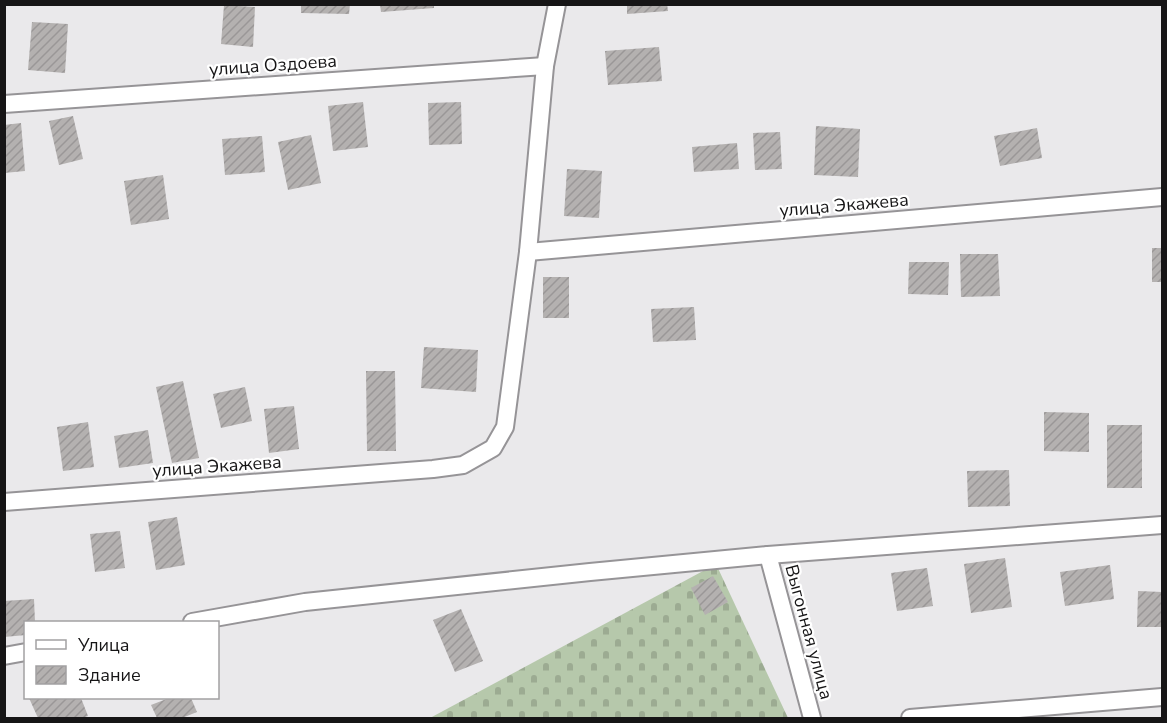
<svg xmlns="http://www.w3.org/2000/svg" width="1167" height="723" font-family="'Nunito Sans',sans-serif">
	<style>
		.cemetery { fill: url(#cemetery-stones) }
		.building { fill: url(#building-hatch) }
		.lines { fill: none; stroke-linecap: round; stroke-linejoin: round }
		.street-casing { stroke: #969497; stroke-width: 20 }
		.street { stroke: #fff; stroke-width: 16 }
		.labels { text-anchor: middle; stroke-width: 4.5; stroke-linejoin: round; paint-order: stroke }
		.street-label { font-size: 18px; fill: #161516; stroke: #fff }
	</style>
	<defs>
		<pattern id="cemetery-stones" width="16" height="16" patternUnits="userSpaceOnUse" patternTransform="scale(1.5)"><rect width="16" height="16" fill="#b6c8ab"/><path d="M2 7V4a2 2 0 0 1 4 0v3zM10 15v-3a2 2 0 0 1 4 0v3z" fill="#9cab92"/></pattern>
		<pattern id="building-hatch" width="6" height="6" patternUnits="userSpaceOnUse" patternTransform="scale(1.5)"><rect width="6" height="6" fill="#b4b1b0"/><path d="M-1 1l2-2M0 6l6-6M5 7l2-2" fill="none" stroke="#9a9797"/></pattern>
	</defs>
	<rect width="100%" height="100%" fill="#eae9eb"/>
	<!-- cemetery -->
	<path class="cemetery" d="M716 564 788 718H430Z"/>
	<!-- building -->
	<g class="building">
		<path d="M301 4H350L349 14 301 13Z"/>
		<path d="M380 4H434V8L381 12Z"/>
		<path d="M627 4H667L668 11 627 14Z"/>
		<path d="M224 5 255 7 253 47 221 44Z"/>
		<path d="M32 22 68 24 65 73 28 70Z"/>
		<path d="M659 47 662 81 608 85 605 51Z"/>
		<path d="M363 102 368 147 333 151 328 106Z"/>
		<path d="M461 102 462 144 429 145 428 103Z"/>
		<path d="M73 116 83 159 59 165 49 121Z"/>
		<path d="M21 123 25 171 4 173V125Z"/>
		<path d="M816 126 860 129 858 177 814 175Z"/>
		<path d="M1037 128 1042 158 1000 166 994 136Z"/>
		<path d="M780 132 782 169 755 170 753 133Z"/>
		<path d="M311 135 321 183 288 190 278 142Z"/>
		<path d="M262 136 265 172 225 175 222 139Z"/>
		<path d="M737 143 739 169 694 172 692 147Z"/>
		<path d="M567 169 602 171 599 218 564 216Z"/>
		<path d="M163 175 169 219 131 225 124 181Z"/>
		<rect x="1152" y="248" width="10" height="34"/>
		<path d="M960 254H998L1000 296 961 297Z"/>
		<path d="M909 262H949L948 295 908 294Z"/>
		<rect x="543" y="277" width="26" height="41"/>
		<path d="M694 307 696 340 653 342 651 309Z"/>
		<path d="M424 347 478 350 476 392 421 388Z"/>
		<path d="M366 371H395L396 451H367Z"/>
		<path d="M183 381 199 458 172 463 156 387Z"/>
		<path d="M245 387 252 421 221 428 213 394Z"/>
		<path d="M294 406 299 449 269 453 264 409Z"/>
		<path d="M1044 412 1089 413V452L1044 451Z"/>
		<path d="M88 422 94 467 63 471 57 427Z"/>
		<rect x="1107" y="425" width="35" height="63"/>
		<path d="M148 430 153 463 119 468 114 436Z"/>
		<path d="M1009 470 1010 506 968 507 967 471Z"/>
		<path d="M177 517 185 565 156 570 148 522Z"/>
		<path d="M120 531 125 568 95 572 90 534Z"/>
		<path d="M1005 558 1012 607 971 613 964 564Z"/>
		<path d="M1110 565 1114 599 1065 606 1060 572Z"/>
		<path d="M927 568 933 606 897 611 891 573Z"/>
		<path d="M713 576 728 602 705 615 691 588Z"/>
		<path d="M1138 591 1162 592V627H1137Z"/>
		<path d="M34 599 35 622H26V635L4 637V601Z"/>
		<path d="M461 609 483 661 455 672 433 620Z"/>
		<path d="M29 698H81L88 716 82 718H38Z"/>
		<path d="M169 698H191L197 712 182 718H157L151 705Z"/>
	</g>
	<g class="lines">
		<defs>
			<g id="street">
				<path d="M4 104 545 66"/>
				<path d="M528 252 1162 197"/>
				<path d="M4 502 433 469 463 465 493 448 505 427 528 252 545 66 557 4"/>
				<path d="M768 555 812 718"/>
				<path d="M192 622 305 602 590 572 768 555 1162 525"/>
				<path d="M4 656 26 652"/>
				<path d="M910 718 1162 697"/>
			</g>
		</defs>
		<!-- street casing -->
		<use href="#street" class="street-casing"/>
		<!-- street -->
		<use href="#street" class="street"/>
	</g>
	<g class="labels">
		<!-- street labels -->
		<g class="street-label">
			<text transform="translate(273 65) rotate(-4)" y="6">улица Оздоева</text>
			<text transform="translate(844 205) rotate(-5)" y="6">улица Экажева</text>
			<text transform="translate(217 466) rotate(-4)" y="6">улица Экажева</text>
			<text transform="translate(809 632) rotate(75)" y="6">Выгонная улица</text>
		</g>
	</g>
	<!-- border -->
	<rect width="1167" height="723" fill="none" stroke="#161516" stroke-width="12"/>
	<!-- legend -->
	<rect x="24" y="621" width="195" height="78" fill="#ffffff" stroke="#a2a1a2" stroke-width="1.5"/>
	<rect x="36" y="640" width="30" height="9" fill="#ffffff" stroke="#a2a1a2" stroke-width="1.5"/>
	<text x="78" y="651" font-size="18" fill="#161516">Улица</text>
	<rect x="36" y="666" width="30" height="18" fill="url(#building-hatch)" stroke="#a2a1a2" stroke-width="1.5"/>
	<text x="78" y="681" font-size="18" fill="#161516">Здание</text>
</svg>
